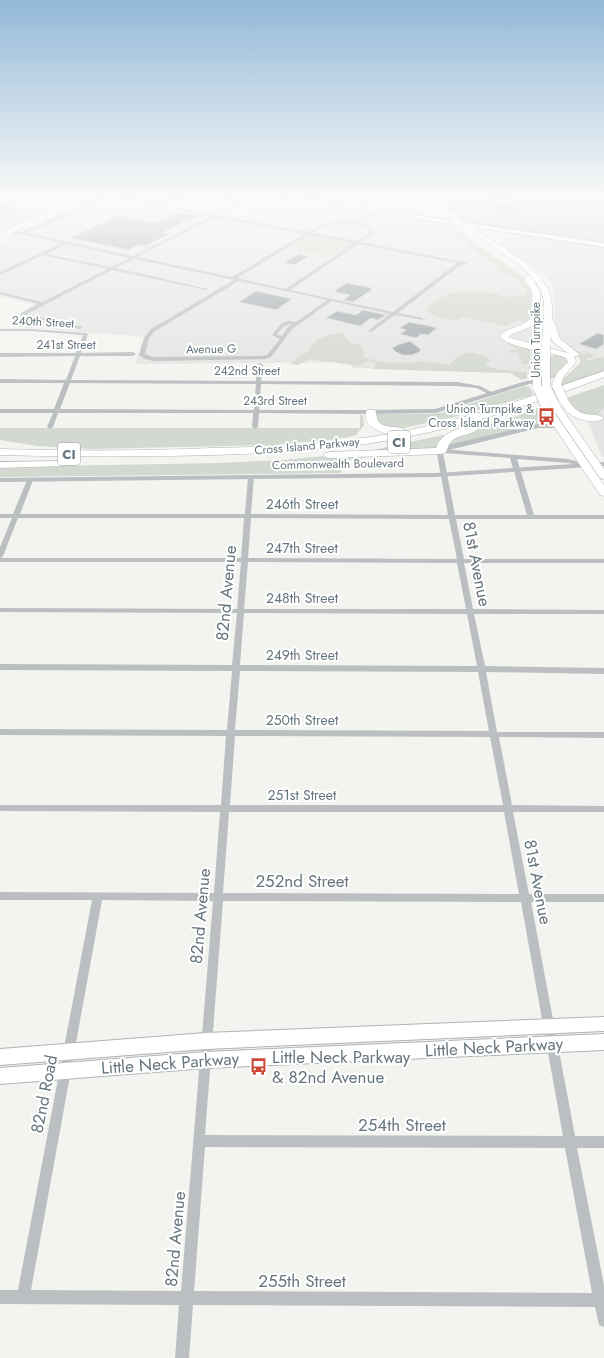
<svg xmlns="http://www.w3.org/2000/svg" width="604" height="1358" font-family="Jost,sans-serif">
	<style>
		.built { fill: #e4e4e3 }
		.green { fill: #d3d8d0 }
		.building { fill: #a3aaae; stroke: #d4d4d3 }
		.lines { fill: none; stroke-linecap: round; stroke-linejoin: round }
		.secondary-casing { stroke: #aeb3b6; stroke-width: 2 }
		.primary-casing { stroke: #afb3b6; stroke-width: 1 }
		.motorway-casing { stroke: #afb2b4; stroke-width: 1 }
		.minor { fill: #bbbfc1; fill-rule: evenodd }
		.tertiary { fill: #bbbfc1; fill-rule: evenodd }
		.secondary { fill: #fff; fill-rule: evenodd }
		.primary { fill: #fff; fill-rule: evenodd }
		.motorway { fill: #fff; fill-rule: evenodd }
		.primary-bridge-casing { stroke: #afb3b6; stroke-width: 10; stroke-linecap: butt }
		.primary-bridge { stroke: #fff; stroke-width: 9 }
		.labels { text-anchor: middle; stroke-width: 4; stroke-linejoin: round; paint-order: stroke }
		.far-street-label { font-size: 12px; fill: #66757d; stroke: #fff }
		.far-poi-label { font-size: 12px; fill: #66757d; stroke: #fff; text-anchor: end }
		.shield { fill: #fff; stroke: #949ea4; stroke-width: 1 }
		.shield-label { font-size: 13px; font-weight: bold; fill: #66757d }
		.street-label { font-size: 14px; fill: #66757d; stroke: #fff }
		.near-street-label { font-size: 17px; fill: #66757d; stroke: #fff }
		.near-poi-label { font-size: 17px; fill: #66757d; stroke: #fff; text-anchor: start }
	</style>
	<rect width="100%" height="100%" fill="#f3f3f0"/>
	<!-- built -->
	<g class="built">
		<path d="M100 198H129L236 219 272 198H277L452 225 526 279 534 293 531 374 352 368 351 362 135 364 145 337 10 326 15 316 35 305 0 297V245L13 234Z"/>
		<path d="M510 234 604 248V364L576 352 560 342 554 331V290L551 284 544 275 532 266 498 246Z"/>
		<path d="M604 397V457H602L582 406Z"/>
	</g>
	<!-- green -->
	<g class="green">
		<path d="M435 198H604V244L459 222Z"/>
		<path d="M22 209 41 213 0 232V214L5 215Z"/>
		<path d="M448 226 521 276 529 289 531 295V315L526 323 519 320 506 326 464 317 457 320 444 319 432 315 426 309C451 286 467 291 498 294L500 296 511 297 525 295 527 291 516 278 498 270 495 263C484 259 473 250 466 240L453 238 454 235 448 233Z"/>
		<path d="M307 235H310L353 243C349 246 344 250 339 252 327 257 307 254 295 248L293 245 294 243Z"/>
		<path d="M343 332C348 342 351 344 362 345L364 358 389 363 427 362 449 365C466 350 469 349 491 360L485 365 491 368 527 373V378L522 380 510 373 373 369 377 363 366 361 359 366 310 359 297 365 290 364 309 350 316 340 328 335Z"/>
		<path d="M507 343 531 348 529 364H523L518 352 508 353 509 350H518Z"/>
		<path d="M566 345 574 346 572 348 585 354 588 352 595 356 587 359 588 360 604 357V371L560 387 559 383 580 363V359Z"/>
		<path d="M554 353 566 356 569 362 555 378H550V355L554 356Z"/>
		<path d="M604 385V408L596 416 579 413 566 398Z"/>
		<path d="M525 386 530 387 533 395 454 417 404 428 385 426 375 420 376 414H428L441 413Z"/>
		<path d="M539 407 550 424 447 445 448 439 466 431 499 421 503 422Z"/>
		<path d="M360 415H363L364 425 356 435 349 437 337 439 273 445 91 449 38 446 0 440V428H360Z"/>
		<path d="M443 435 446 437 439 441 438 448 376 451 373 450Z"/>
		<path d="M431 454 382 455 348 460 344 470H341V473L0 477V467L218 463 283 460 337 455Z"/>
	</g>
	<!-- building -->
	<g class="building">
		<path d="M490 198H512L518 211H516V212H503L502 211 495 210Z"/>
		<path d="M0 204 19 209 5 214 0 213Z"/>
		<path d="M178 212 200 216 191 221 186 220 163 232 170 234 145 246 138 245 128 250 70 238 118 216 155 223Z"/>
		<path d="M299 254 308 256 295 265 284 263Z"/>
		<path d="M347 283 372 288 370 290H372L353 302 344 300 350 295 335 292 337 291 335 290Z"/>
		<path d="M256 291 292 299 276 310 239 302Z"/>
		<path d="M363 310 386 315 378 320 371 318 360 326 326 318 337 311 356 315Z"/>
		<path d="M409 322 429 326 437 328 428 335 421 334 416 338 400 334 406 330 400 328Z"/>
		<path d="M598 333 604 335V344L596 349 579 344Z"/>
		<path d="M410 341 419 348 421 350 419 352 412 355H403L396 352 392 348 398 345Z"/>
	</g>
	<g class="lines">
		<defs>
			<g id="secondary">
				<path d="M283 198H299L604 243V247Z"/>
				<path d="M604 1017V1031L206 1049 0 1065V1049L206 1033Z"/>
				<path d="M604 1034V1050L206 1068 0 1084V1068L206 1052Z"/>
			</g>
			<g id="primary">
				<path d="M83 198H92L27 224 0 240V235L23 222Z"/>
				<path d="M429 198H436C466 230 533 255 549 292 553 301 552 311 552 320L554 322 560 339 579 354 578 356H574L576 362 564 376 560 388H554L552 384 557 373 568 362 566 358C552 351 507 349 500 336 510 325 523 329 533 315L532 291 524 278 528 276H531L540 291 541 346H542C542 330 547 311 542 294 532 261 455 230 429 198ZM533 325V344L508 337C516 331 525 331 533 325ZM551 337 553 342 568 353 549 348Z"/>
				<path d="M537 351 541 354V387L537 390 533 387V354Z"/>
				<path d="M546 352 550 355V387L546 390 542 387V355Z"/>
				<path d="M563 396 566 397C570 403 575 410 582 413 589 416 598 413 604 418 597 425 577 420 570 414 565 410 562 404 558 399Z"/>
				<path d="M555 402 558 403 604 469V479L600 478 550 405Z"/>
				<path d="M546 404 549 405 604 485V496L600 495 541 407Z"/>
			</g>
			<g id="motorway">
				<path d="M604 371V377C539 402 474 424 406 437 343 450 278 453 213 455 142 457 71 457 0 455V449C71 451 141 451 212 448 271 447 331 444 389 434 379 432 360 424 367 410H375C377 414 376 418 379 422 386 430 399 424 406 431L453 420 503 406Z"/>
				<path d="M474 425 479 428C474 435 460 434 453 440 448 443 448 449 445 453L441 454 329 458 325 457 323 455 325 453 329 452 436 448C442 432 459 428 474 425Z"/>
				<path d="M61 461 65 462 67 464 65 466 0 468V462Z"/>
			</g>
		</defs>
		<!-- secondary casing -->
		<use href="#secondary" class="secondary-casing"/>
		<!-- primary casing -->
		<use href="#primary" class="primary-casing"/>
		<!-- motorway casing -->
		<use href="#motorway" class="motorway-casing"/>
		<!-- minor -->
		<g class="minor">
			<path d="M101 198H107L27 233 133 256 211 216 118 198H127L307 232C323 223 336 220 354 223L375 210 376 212 359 223 368 225 374 233 361 242 468 263 466 264H462L398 313 423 318V320L395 315 371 332H369V330L390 314 332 301 292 329 271 357 265 359 153 361 145 359 139 355 144 338 151 329 234 280 134 259 116 268 208 289 206 290 112 270 27 314 82 327V328L80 329 21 315V313L38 304 0 294V292L42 302 107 269 43 255 0 275V272L62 243 9 232V230L22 232ZM215 217 304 234 232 277 137 257ZM343 223 366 227 370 233 357 241 312 233 321 227ZM309 235 354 243 285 289 237 278ZM66 244 129 258 111 267 47 254ZM358 244 457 263 393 312 290 290ZM239 281 327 300 296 322 289 321 282 323 272 335 280 339 267 355 263 356 153 357 145 354 149 338 155 331ZM289 324H292L288 327 282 336 277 334 283 327Z"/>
			<path d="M166 198H175L226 208H229L239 203 220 198 239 200 243 203 231 210H226Z"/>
			<path d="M0 200 52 212 54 213 52 214 0 202Z"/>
			<path d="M309 200H426L428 201 426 202H308Z"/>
			<path d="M0 329H31L86 333 88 334 81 353 133 352 136 354 133 356H80L71 380 256 381 257 365 260 363 263 365 261 381 457 382 480 386 495 394 492 396 477 388 457 386 261 384 259 410H366L369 412 366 414 259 413 258 427 255 429 252 427 253 413H58L53 427 50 429 47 427 53 413H0V409H54L64 383H0V379L66 380 75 356 0 357V353H76L83 335 31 331H0ZM70 383 256 384 254 410 60 409Z"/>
			<path d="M441 449 568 459 587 464V466L585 467 568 463 517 459 534 515H604V519H456L464 559H604V563H464L473 609 604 610V614H474L485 666 604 668V674L486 672 497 732H604V738L499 737 512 805 604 806V812H513L529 894H604V902H531L575 1136H604V1148H577L604 1285V1327L599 1325 595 1307 193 1305 189 1358H175L179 1305 0 1304V1290H18L92 900H0V892L214 893 220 812 0 811V805H221L226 736 0 735V729L227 730 232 671 0 670V664L232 665 237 613 0 612V608L237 609 241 562H0V547L12 518H0V514H13L27 480 30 478 33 480 20 514H245L248 477 251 475 254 477 251 514 448 515 437 454 439 450ZM443 453 510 458 527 515H455ZM18 518H244L241 558H1L3 556ZM251 518 449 519 457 559 248 558ZM248 562 457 563 466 609H244ZM244 613 467 614 477 666 240 665ZM240 671 478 672 489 731 235 730ZM235 736 490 737 503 805H230ZM229 812H504L519 894 223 893ZM102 900 213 901 181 1291 31 1290ZM223 901 521 902 563 1136 205 1135ZM205 1147 565 1148 592 1293 194 1291Z"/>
		</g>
		<!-- tertiary -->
		<g class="tertiary">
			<path d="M545 379 547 380V382L529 384 436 413 366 414 362 412 366 410 435 409 526 381Z"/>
			<path d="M538 424H567L571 426 567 428H538L453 449 441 453 437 451 447 445Z"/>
			<path d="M604 462V466L436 477 0 482V478L436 473Z"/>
		</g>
		<!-- secondary -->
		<use href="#secondary" class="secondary"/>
		<!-- primary -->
		<use href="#primary" class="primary"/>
		<!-- motorway -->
		<use href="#motorway" class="motorway"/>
		<defs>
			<g id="primary-bridge">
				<path d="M546 346V355"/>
				<path d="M557 386 563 399"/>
				<path d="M537 387 546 407"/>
				<path d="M546 387 555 405"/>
			</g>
		</defs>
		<!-- primary-bridge casing -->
		<use href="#primary-bridge" class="primary-bridge-casing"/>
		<!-- primary-bridge -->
		<use href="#primary-bridge" class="primary-bridge"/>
	</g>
	<!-- sky -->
	<linearGradient id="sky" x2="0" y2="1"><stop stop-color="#92b8d8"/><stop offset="0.51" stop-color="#fafaf8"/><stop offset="1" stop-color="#fafaf8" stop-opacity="0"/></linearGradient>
	<rect width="604" height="388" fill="url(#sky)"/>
	<!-- icons -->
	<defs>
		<symbol id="bus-bare" viewBox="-9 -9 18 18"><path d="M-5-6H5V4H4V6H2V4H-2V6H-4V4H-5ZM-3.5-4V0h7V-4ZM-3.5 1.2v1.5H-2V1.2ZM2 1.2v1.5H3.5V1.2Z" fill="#cc4937" stroke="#fff" stroke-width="2.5" paint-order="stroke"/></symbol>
	</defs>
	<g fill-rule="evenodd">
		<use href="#bus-bare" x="534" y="404" width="25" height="25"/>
		<use href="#bus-bare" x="246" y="1054" width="25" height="25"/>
	</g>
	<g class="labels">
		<!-- far-street labels -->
		<g class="far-street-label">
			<text transform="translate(43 322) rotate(3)" y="4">240th Street</text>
			<text transform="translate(536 340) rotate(-90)" y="4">Union Turnpike</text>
			<text x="66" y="349">241st Street</text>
			<text transform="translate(211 349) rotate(-1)" y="4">Avenue G</text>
			<text x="247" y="375">242nd Street</text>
			<text x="275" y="405">243rd Street</text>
			<text transform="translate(307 446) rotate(-5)" y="4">Cross Island Parkway</text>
			<text transform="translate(338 464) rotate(-1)" y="4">Commonwealth Boulevard</text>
		</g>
		<!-- far-poi labels -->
		<g class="far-poi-label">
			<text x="534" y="413">Union Turnpike &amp;<tspan x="534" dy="14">Cross Island Parkway</tspan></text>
		</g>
		<!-- shield labels -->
		<g class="shield">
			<rect x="388" y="431" width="22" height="22" rx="3"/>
			<rect x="58" y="443" width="22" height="22" rx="3"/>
		</g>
		<g class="shield-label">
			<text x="399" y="447">CI</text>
			<text x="69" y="459">CI</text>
		</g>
		<!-- street labels -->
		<g class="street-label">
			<text x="302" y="509">246th Street</text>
			<text x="302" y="553">247th Street</text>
			<text x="302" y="603">248th Street</text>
			<text x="302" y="660">249th Street</text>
			<text x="302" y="725">250th Street</text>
			<text x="302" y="800">251st Street</text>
		</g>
		<!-- near-street labels -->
		<g class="near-street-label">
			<text transform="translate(477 564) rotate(79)" y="6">81st Avenue</text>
			<text transform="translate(226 593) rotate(-85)" y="6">82nd Avenue</text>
			<text x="302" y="887">252nd Street</text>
			<text transform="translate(538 882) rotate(79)" y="6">81st Avenue</text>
			<text transform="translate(200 916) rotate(-85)" y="6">82nd Avenue</text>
			<text transform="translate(494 1047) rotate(-3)" y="6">Little Neck Parkway</text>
			<text transform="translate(170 1063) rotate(-4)" y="6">Little Neck Parkway</text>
			<text transform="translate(44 1094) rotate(-79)" y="6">82nd Road</text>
			<text x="402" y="1131">254th Street</text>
			<text transform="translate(175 1239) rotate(-85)" y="6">82nd Avenue</text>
			<text x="302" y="1287">255th Street</text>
		</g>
		<!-- near-poi labels -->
		<g class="near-poi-label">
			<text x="272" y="1063">Little Neck Parkway<tspan x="272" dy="20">&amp; 82nd Avenue</tspan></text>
		</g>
	</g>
</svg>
